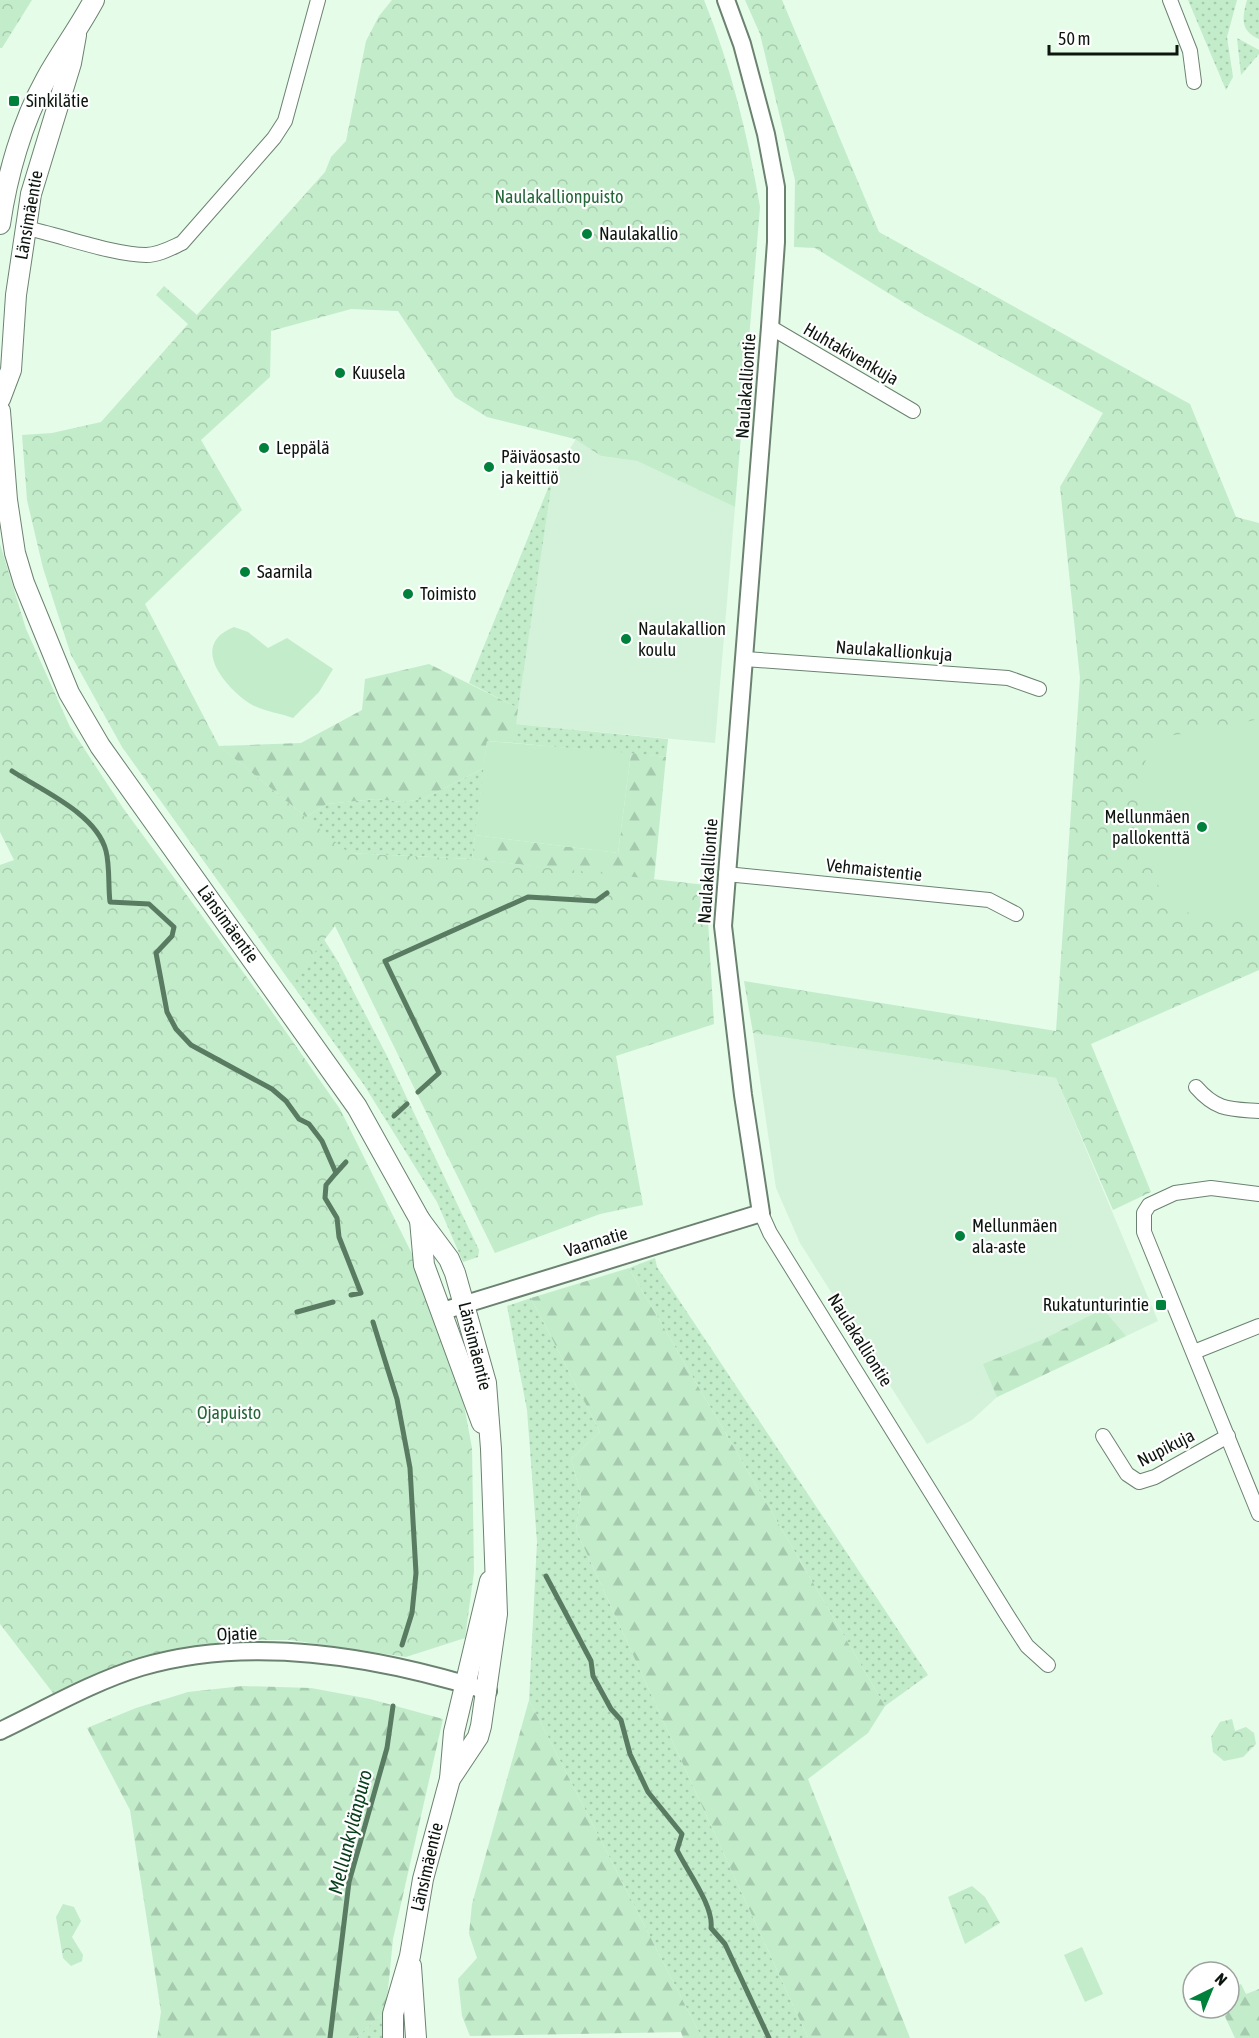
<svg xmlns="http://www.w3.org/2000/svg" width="1259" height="2038" font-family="'Asap Condensed',sans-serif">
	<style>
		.built { fill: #d4f2da }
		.grass { fill: url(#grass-dots) }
		.forest { fill: url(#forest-firs) }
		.park { fill: url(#park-crowns) }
		.garden { fill: #c3eccb }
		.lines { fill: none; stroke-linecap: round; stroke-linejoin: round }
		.stream { stroke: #597b61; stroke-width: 5 }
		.minor-casing { stroke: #6c8270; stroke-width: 16 }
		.tertiary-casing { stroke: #6c8270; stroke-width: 20 }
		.secondary-casing { stroke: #6c8270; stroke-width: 22 }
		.minor { stroke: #fff; stroke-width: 14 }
		.tertiary { stroke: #fff; stroke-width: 16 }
		.secondary { stroke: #fff; stroke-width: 20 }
		.poi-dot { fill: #00813b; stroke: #fff; stroke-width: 2 }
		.labels { text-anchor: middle; stroke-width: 4.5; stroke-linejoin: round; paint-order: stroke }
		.poi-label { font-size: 18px; fill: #0d150f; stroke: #fff; text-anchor: start }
		.park-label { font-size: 18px; fill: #236638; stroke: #fff }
		.street-label { font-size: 18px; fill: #0d150f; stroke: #fff }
		.water-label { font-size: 20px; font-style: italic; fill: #073e1b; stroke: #fff }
	</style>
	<defs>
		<pattern id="grass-dots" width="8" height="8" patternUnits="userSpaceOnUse" patternTransform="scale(1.5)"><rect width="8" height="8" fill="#c3eccb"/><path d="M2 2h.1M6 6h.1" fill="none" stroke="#a6caad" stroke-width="1.8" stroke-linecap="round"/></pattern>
		<pattern id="forest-firs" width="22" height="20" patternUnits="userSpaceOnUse" patternTransform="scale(1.5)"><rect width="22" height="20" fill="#c3eccb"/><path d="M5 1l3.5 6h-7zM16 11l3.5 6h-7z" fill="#a6caad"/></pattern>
		<pattern id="park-crowns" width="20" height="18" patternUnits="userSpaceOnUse" patternTransform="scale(1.5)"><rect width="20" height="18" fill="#c3eccb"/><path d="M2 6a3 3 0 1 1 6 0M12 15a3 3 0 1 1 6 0" fill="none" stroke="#a6caad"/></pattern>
	</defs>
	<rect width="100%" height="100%" fill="#e4fce8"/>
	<!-- built -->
	<g class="built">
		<path d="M576 439 601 456 637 461 735 507 715 743 515 724 553 476Z"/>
		<path d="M753 1033 1056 1078 1158 1321 997 1397 972 1420 927 1444 800 1243 776 1188Z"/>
	</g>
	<!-- grass -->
	<g class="grass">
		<path d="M1188 0H1237L1227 37 1233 77 1226 90Z"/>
		<path d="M1247 0H1259V39C1240 31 1242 18 1247 0Z"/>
		<path d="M1237 38 1259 50V54L1241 75Z"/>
		<path d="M553 476 518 708 469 683Z"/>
		<path d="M515 724 668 739 666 757 514 743Z"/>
		<path d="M219 746 306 817 327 804 376 799 401 802 423 799 484 768 472 859 349 853 308 854Z"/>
		<path d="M183 831 289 884 337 960 386 1054 479 1250 478 1257 463 1262 437 1202 364 1085Z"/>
		<path d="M655 1258 657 1267 928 1675 885 1706 629 1268Z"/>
		<path d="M531 1298 600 1432 571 1459 581 1495 576 1530 808 2038H702L529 1700 537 1542 527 1410 507 1306Z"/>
		<path d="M386 2010 385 2038H356Z"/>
	</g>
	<!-- forest -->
	<g class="forest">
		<path d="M429 664 518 708 514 743 487 741 484 768 423 799 401 802 376 799 327 804 306 817 219 746 301 743 362 710 365 679Z"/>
		<path d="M631 753 666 757 654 880 472 859 475 835 618 853Z"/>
		<path d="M629 1268 885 1706 868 1733 808 1779 910 2038H808L576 1530 581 1495 571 1459 600 1432 531 1298Z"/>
		<path d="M1103 1309 1126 1336 997 1397 983 1364 1044 1339Z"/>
		<path d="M243 1686 311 1688 370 1699 443 1719 393 1939 386 2010 356 2038H157L161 2012 130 1810 87 1728 136 1708 188 1692Z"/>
		<path d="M529 1700 702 2038H683L681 2032 470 2036 462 2016 458 1979 477 1958 469 1934 472 1904Z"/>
		<path d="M1231 1977 1235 1986 1241 1984 1246 1994 1259 1989V2038H1235L1221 2008H1229V1978Z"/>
	</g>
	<!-- park -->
	<g class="park">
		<path d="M0 0H32L2 48H0Z"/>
		<path d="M392 0H704C731 66 748 136 760 207L735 507 637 461 601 456 575 439 487 417 455 397 398 311 351 309 271 331 270 377 201 440 242 510 145 604 219 746 349 853 472 859 706 885 714 1024 616 1056 643 1205 600 1214 495 1253 335 926 291 983 122 747 71 655 43 568 27 500 22 435 52 433 101 422 188 324 156 295 164 286 197 315 325 172 331 157 346 141 366 41 379 16Z"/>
		<path d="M745 0H782L879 232 1190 404 1236 517 1259 523V970L1091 1044 1151 1192 1113 1210 1056 1078 753 1033 744 981 1056 1031 1080 678 1060 487 1103 413 919 312 815 248 794 247 795 180 760 34Z"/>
		<path d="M0 544 26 629 70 727 123 808 265 1002 340 1109 423 1276 460 1384 472 1448 474 1572 465 1638 406 1657 290 1640H243L194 1646 119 1664 53 1693 0 1624V865L14 860 0 832Z"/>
		<path d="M1232 1719 1235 1731 1246 1727 1254 1733 1256 1744 1243 1757 1224 1761 1213 1752 1211 1737 1220 1722Z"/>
		<path d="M972 1886 985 1897 1000 1923 965 1944 948 1897Z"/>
		<path d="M63 1904 74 1907 81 1921 72 1937 83 1955 82 1961 71 1966 63 1958 56 1917Z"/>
	</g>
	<!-- garden -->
	<g class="garden">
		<path d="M234 627 248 632 268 648 287 638 333 669 319 692 293 718C279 713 257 710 246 701 221 682 191 644 234 627Z"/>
		<path d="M1259 719V919C1243 917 1186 916 1177 909 1142 885 1134 790 1148 753 1149 747 1154 742 1158 737L1238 727 1245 722Z"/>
		<path d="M487 741 631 753 618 853 475 835Z"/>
		<path d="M1082 1947 1103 1994 1085 2002 1064 1955Z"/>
	</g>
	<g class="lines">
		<!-- stream -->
		<g class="stream">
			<path d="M12 771C41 790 97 814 106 851 110 867 108 886 110 902L149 904 174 927 172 936 156 953 167 1012 176 1029 191 1045 272 1089 286 1101 299 1119 309 1124 322 1141 336 1173 326 1185 325 1198 337 1218 339 1237 361 1293 351 1295"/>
			<path d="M418 1092 439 1073 385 961 528 897 596 901 607 893"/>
			<path d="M394 1116 407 1104"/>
			<path d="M336 1173 346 1162"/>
			<path d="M297 1312 333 1302"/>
			<path d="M373 1322 397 1399 410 1468 416 1573 412 1613 402 1645"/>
			<path d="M546 1576 591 1661 593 1676 611 1709 621 1720 630 1754 648 1792 682 1834 677 1850C687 1871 714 1906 711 1928L725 1944 769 2038"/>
			<path d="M330 2038 349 1882 387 1748 393 1706"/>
		</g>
		<defs>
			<g id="minor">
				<path d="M1170 0 1190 51 1194 82"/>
				<path d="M26 228C60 235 114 255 146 255 159 255 171 248 182 243L274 138 285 121 318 0"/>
				<path d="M770 327 913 411"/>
				<path d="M745 659 1008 678 1039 689"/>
				<path d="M726 874 989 900 1016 914"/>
				<path d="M1196 1087C1217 1111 1230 1109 1259 1111"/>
				<path d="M1259 1194 1211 1188 1175 1193 1149 1205 1144 1213V1232L1259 1514"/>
				<path d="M761 1213 770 1233 1007 1615 1027 1646 1048 1665"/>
				<path d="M1194 1352 1259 1326"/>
				<path d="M1103 1436 1127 1474 1139 1482 1155 1477 1228 1436"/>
			</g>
			<g id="tertiary">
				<path d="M443 1311 761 1213 743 1095 723 926 770 327 776 242V187L766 134 742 44 726 0"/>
				<path d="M0 1731C46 1709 92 1682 141 1667 253 1634 379 1657 488 1691"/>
			</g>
			<g id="secondary">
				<path d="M0 224C7 176 22 122 46 79 61 52 79 28 94 0"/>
				<path d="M0 399 11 370 16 295 31 194 71 63 76 35"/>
				<path d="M0 411 7 500 15 553 24 583 69 693 100 746 357 1107 420 1220 449 1259 455 1273 486 1383 491 1449 497 1614 481 1726 478 1737 450 1779"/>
				<path d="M420 1220 424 1265 482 1423"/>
				<path d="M411 1966 416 2038"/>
				<path d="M393 2038V2014L410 1956 423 1879 450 1779 454 1732 490 1581"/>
			</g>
		</defs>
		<!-- minor casing -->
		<use href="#minor" class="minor-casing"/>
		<!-- tertiary casing -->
		<use href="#tertiary" class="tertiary-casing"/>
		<!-- secondary casing -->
		<use href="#secondary" class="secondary-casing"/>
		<!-- minor -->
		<use href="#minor" class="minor"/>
		<!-- tertiary -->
		<use href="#tertiary" class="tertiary"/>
		<!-- secondary -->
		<use href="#secondary" class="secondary"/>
	</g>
	<!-- markers -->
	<g class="poi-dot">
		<rect x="8" y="95" width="12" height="12" rx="3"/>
		<circle cx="587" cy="234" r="6"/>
		<circle cx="340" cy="373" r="6"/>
		<circle cx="264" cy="448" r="6"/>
		<circle cx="489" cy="467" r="6"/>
		<circle cx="245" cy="572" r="6"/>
		<circle cx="408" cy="594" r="6"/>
		<circle cx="626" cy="639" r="6"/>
		<circle cx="1202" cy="827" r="6"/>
		<circle cx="960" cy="1236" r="6"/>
		<rect x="1155" y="1299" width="12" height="12" rx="3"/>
	</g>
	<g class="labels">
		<!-- poi labels -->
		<g class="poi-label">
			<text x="26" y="107">Sinkilätie</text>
			<text x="599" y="240">Naulakallio</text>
			<text x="352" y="379">Kuusela</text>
			<text x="276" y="454">Leppälä</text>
			<text x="501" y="463">Päiväosasto<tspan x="501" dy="21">ja keittiö</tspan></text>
			<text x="257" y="578">Saarnila</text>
			<text x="420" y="600">Toimisto</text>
			<text x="638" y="635">Naulakallion<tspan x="638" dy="21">koulu</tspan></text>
			<text x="1190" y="823" text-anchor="end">Mellunmäen<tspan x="1190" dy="21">pallokenttä</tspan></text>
			<text x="972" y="1232">Mellunmäen<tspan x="972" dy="21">ala-aste</tspan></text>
			<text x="1149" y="1311" text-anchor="end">Rukatunturintie</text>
		</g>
		<!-- park labels -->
		<g class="park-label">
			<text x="559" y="203">Naulakallionpuisto</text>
			<text x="229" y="1419">Ojapuisto</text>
		</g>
		<!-- street labels -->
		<g class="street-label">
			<text transform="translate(29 215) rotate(-80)" y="6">Länsimäentie</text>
			<text transform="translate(851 354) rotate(30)" y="6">Huhtakivenkuja</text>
			<text transform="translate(746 386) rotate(-86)" y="6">Naulakalliontie</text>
			<text transform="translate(894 651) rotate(4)" y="6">Naulakallionkuja</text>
			<text transform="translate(874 870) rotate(6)" y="6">Vehmaistentie</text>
			<text transform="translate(708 871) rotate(-86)" y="6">Naulakalliontie</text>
			<text transform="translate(228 924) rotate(54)" y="6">Länsimäentie</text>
			<text transform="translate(596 1242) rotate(-17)" y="6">Vaarnatie</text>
			<text transform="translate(860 1340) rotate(58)" y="6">Naulakalliontie</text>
			<text transform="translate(475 1346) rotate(76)" y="6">Länsimäentie</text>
			<text transform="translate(1166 1448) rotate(-27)" y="6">Nupikuja</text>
			<text transform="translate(237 1634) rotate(-2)" y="6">Ojatie</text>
			<text transform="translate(427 1867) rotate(-77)" y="6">Länsimäentie</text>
		</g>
		<!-- water labels -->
		<g class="water-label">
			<text transform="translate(350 1832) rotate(-76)" y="7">Mellunkylänpuro</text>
		</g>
	</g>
	<!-- north arrow -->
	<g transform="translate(1211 1990) rotate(43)"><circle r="28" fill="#ffffff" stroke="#9ea19f" stroke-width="1.5"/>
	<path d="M0-4.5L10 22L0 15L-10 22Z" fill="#00813b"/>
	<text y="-9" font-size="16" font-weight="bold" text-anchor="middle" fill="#0d150f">N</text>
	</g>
	<!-- scale -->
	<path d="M1049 45v9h128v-9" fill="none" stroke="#0d150f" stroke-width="3"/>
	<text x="1058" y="45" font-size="18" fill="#0d150f" stroke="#ffffff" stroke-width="4.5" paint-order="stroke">50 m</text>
</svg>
